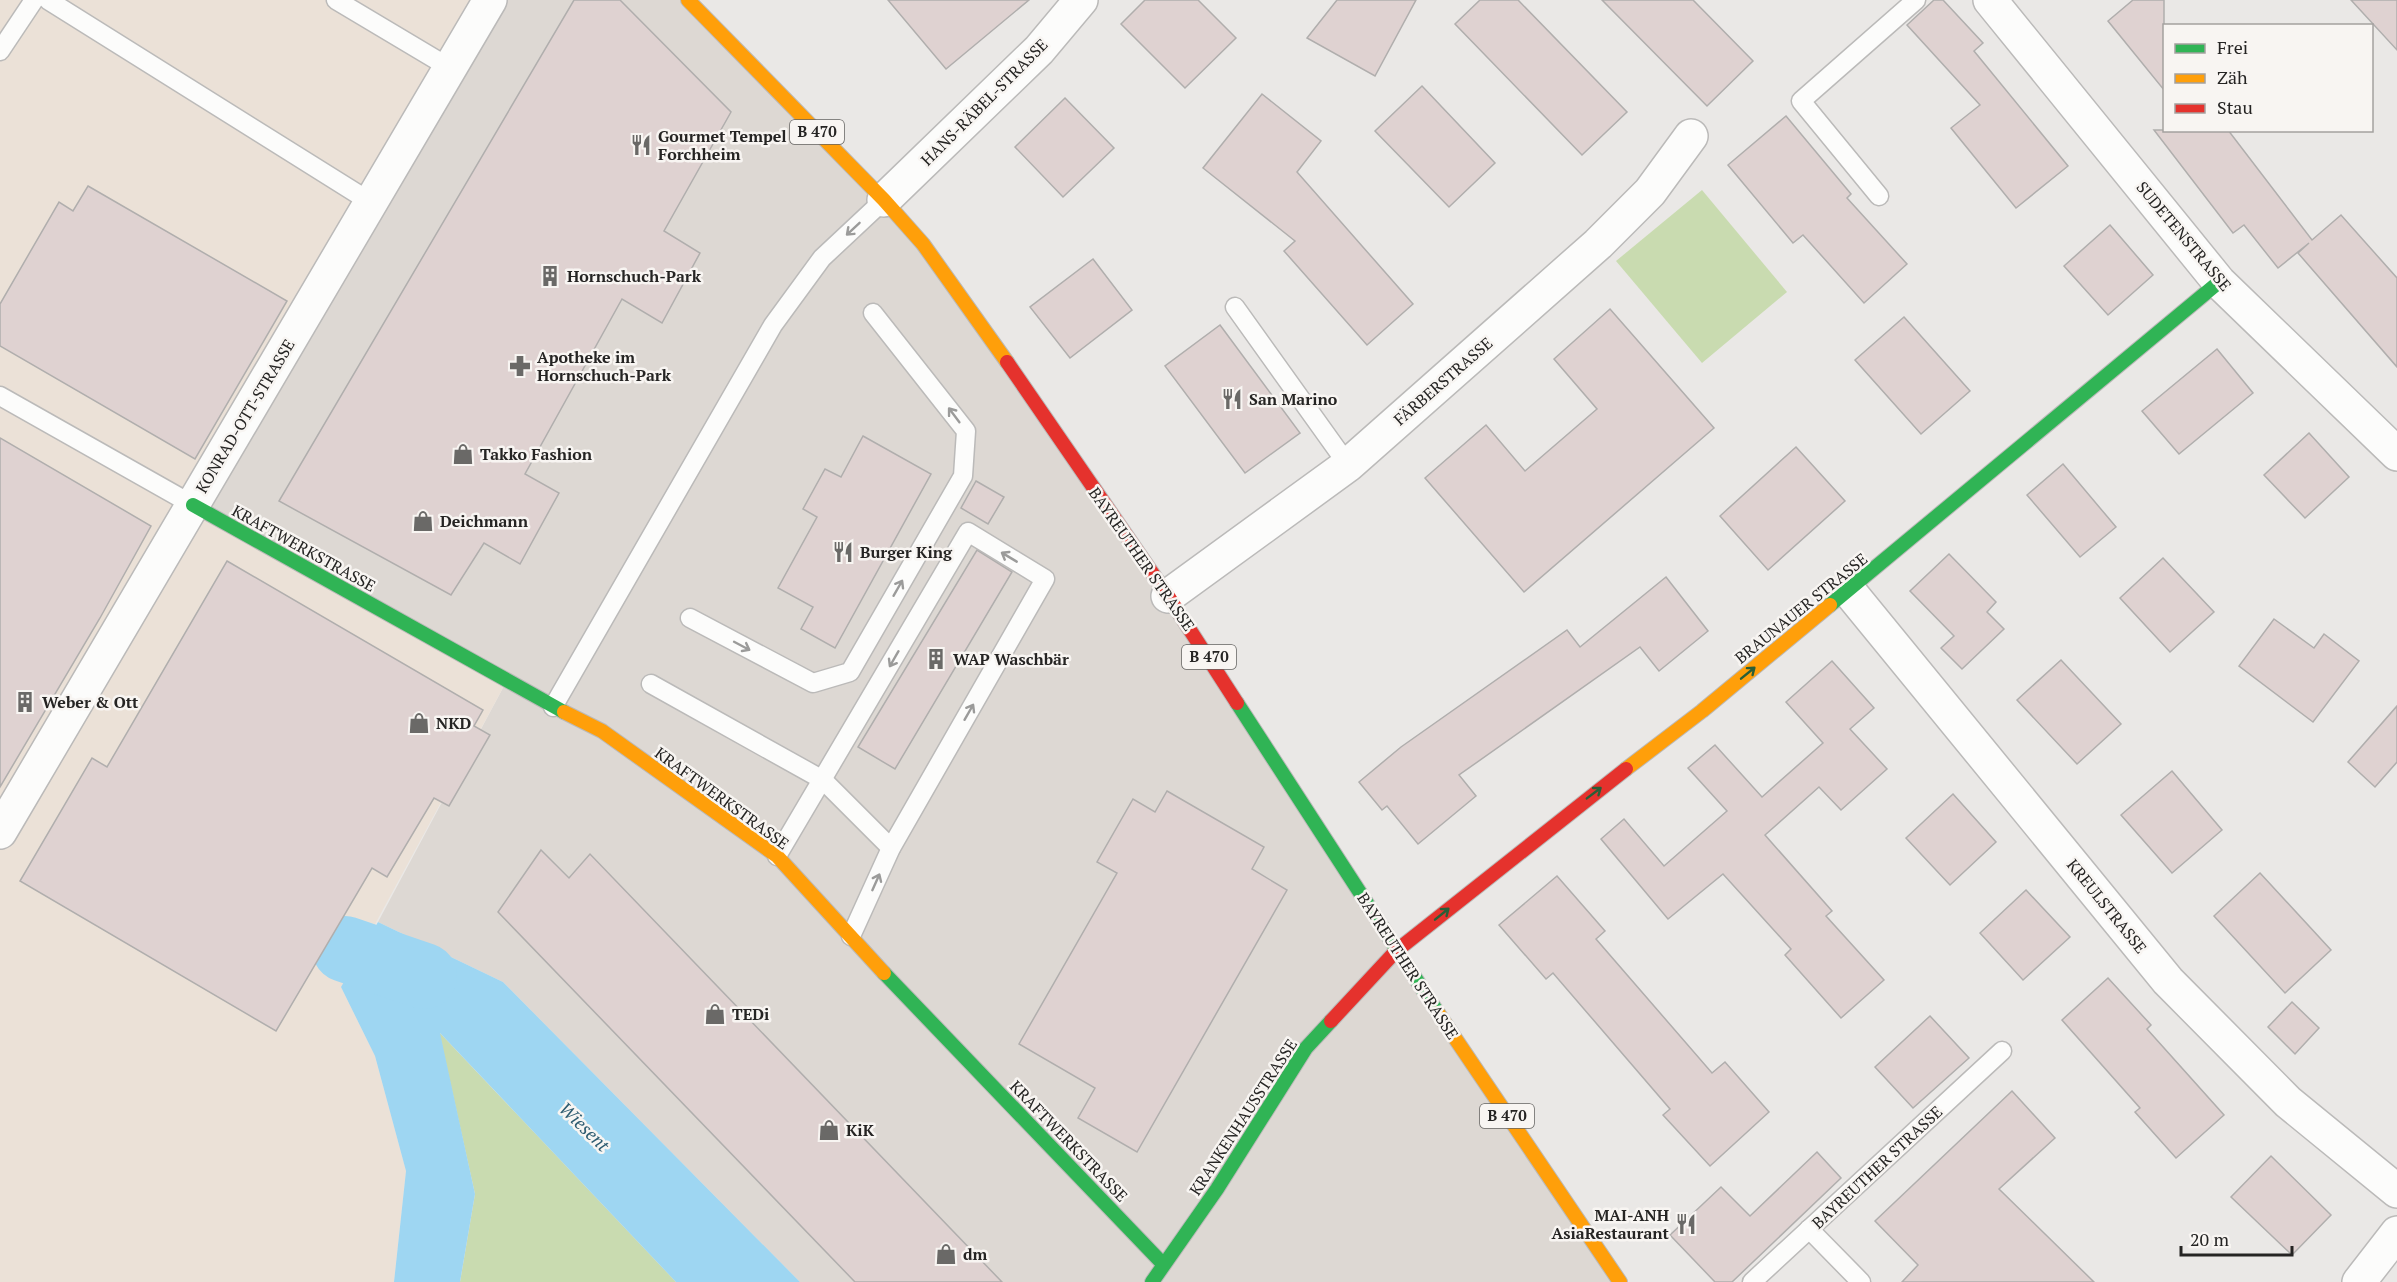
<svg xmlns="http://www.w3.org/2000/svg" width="2397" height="1282" font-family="'PT Serif',serif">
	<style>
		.built { fill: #ddd8d3 }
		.industrial { fill: #ebe1d7 }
		.green { fill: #c9dbb0 }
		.water { fill: #9ed6f2 }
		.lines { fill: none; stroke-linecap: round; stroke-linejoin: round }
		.river { stroke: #9ed6f2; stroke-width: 66 }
		.building { fill: #dfd2d1; stroke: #b0aead; stroke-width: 1.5 }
		.lane-casing { stroke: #bbbab9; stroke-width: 21 }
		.street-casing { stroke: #bbbab9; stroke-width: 36 }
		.fast-casing { stroke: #bbbab9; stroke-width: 16 }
		.slow-casing { stroke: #bbbab9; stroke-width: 16 }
		.jam-casing { stroke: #bbbab9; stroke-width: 16 }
		.lane { stroke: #fcfcfb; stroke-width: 18 }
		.street { stroke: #fcfcfb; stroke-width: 33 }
		.fast { stroke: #30b455; stroke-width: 14 }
		.slow { stroke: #ff9f0a; stroke-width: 14 }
		.jam { stroke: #e5322d; stroke-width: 14 }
		.oneway { stroke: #9b9b9a }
		.oneway2 { stroke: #295e37 }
		.labels { text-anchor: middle; stroke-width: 5; stroke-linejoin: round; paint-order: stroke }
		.shield { fill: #f8f5f2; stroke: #646361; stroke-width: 1.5 }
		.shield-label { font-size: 15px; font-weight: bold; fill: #252423 }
		.street-label { font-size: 16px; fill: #252423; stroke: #f8f5f2 }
		.poi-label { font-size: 16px; font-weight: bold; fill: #252423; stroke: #f8f5f2; text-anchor: start }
		.water-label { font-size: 18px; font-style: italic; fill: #2e5c71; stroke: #f8f5f2 }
	</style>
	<rect width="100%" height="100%" fill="#eae8e6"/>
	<!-- built -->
	<path class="built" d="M493 0H686L903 210 1618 1282H800L503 982 378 922 504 686 207 512Z"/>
	<!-- industrial -->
	<path class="industrial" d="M0 0H493L207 512 504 686 341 987 375 1056 406 1171 394 1282H0Z"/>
	<!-- green -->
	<g class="green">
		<path d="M1702 190 1787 292 1702 363 1616 261Z"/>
		<path d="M439 1032 676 1282H460L475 1194Z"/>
	</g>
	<!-- water -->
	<path class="water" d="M378 922 503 982 800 1282H676L440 1033 475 1194 460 1282H394L406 1171 375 1056 341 987Z"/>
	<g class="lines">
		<!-- river -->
		<path class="river" d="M345 949 424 976"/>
	</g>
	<!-- building -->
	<g class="building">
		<path d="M574 0H620L731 112 664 231 700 253 662 323 622 299 525 474 559 493 520 564 484 543 451 595 279 501Z"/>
		<path d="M888 0H1029L946 69Z"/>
		<path d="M1145 0H1198L1236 38 1185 88 1121 24Z"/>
		<path d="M1337 0H1416L1375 76 1307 38Z"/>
		<path d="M1480 0H1518L1627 112 1582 155 1455 24Z"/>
		<path d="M1602 0H1693L1753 61 1707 106Z"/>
		<path d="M1934 0H1943L1983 43 1974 51 2068 166 2016 208 1951 128 1980 105 1907 25Z"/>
		<path d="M2133 0H2164V90L2108 21Z"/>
		<path d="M2351 0H2397V50Z"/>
		<path d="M1422 86 1495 163 1449 207 1375 131Z"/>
		<path d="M1262 94 1321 141 1297 172 1413 304 1367 345 1284 251 1295 241 1203 168Z"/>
		<path d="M1065 98 1114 148 1063 197 1015 147Z"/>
		<path d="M1786 116 1851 194 1847 198 1907 264 1864 303 1803 235 1793 243 1728 165Z"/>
		<path d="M2154 130H2228L2312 240 2341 215 2397 278V367L2298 253 2309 243 2278 268 2244 225 2233 233Z"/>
		<path d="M88 186 287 301 195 459 0 346V304L59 202 73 211Z"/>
		<path d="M2110 225 2153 275 2108 315 2064 266Z"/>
		<path d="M1093 259 1132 310 1070 358 1030 307Z"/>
		<path d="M1610 309 1714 428 1524 592 1425 478 1486 425 1525 471 1597 409 1554 359Z"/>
		<path d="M1904 317 1970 391 1921 434 1855 360Z"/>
		<path d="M1220 325 1300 433 1245 473 1165 366Z"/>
		<path d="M2217 349 2253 393 2179 454 2142 411Z"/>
		<path d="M2309 433 2349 477 2305 518 2264 475Z"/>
		<path d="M863 436 931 474 835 648 801 629 813 607 778 588 817 517 803 509 825 469 841 477Z"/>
		<path d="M0 438 151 526 100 618 0 787Z"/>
		<path d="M1796 447 1845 501 1768 570 1720 516Z"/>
		<path d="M2063 464 2116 527 2080 557 2027 495Z"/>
		<path d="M976 481 1004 497 988 524 961 508Z"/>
		<path d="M977 550 1012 572 895 769 858 747Z"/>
		<path d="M1949 554 1996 602 1987 612 2004 629 1962 669 1941 648 1954 636 1910 591Z"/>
		<path d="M2163 558 2214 612 2170 652 2120 598Z"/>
		<path d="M227 561 483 710 474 726 490 735 449 806 434 798 387 877 372 868 276 1031 20 881 92 758 107 767Z"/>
		<path d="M1666 577 1708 631 1659 671 1640 647 1459 775 1476 796 1418 844 1387 806 1382 810 1359 782 1401 747 1567 630 1580 647Z"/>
		<path d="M2274 619 2314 648 2324 634 2359 661 2313 722 2239 666Z"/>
		<path d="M2061 660 2121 724 2077 764 2017 700Z"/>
		<path d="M1832 661 1874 708 1850 729 1887 769 1841 810 1819 787 1765 835 1832 911 1826 916 1884 980 1841 1018 1785 955 1791 949 1723 874 1668 919 1601 839 1624 819 1664 866 1727 811 1688 768 1715 745 1762 797 1823 743 1786 702Z"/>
		<path d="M2397 706V762L2375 787 2348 762Z"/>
		<path d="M2172 771 2222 830 2172 873 2121 815Z"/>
		<path d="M1167 791 1264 847 1252 869 1287 890 1137 1152 1078 1118 1095 1088 1019 1044 1117 873 1097 862 1133 799 1155 812Z"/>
		<path d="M1953 794 1996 842 1950 885 1906 838Z"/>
		<path d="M541 850 569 878 590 854 1002 1282H855L498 912Z"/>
		<path d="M2260 873 2331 950 2285 993 2214 916Z"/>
		<path d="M1557 876 1605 931 1596 939 1712 1073 1725 1062 1769 1112 1710 1166 1663 1115 1670 1109 1553 973 1546 979 1499 925Z"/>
		<path d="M2026 890 2070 937 2023 980 1980 933Z"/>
		<path d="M2108 978 2151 1025 2147 1029 2224 1115 2176 1158 2135 1112 2140 1108 2062 1020Z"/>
		<path d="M2292 1002 2319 1028 2295 1054 2268 1027Z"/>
		<path d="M1930 1016 1969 1058 1913 1108 1875 1067Z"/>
		<path d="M2012 1091 2055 1138 1999 1189 2094 1282H1902L1918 1265 1875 1221Z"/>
		<path d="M1817 1152 1841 1178 1732 1282H1715L1670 1235 1721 1187 1750 1216Z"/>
		<path d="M2271 1156 2331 1215 2292 1255 2231 1197Z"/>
	</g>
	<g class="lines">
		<defs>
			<g id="lane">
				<path d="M48 0 372 203"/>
				<path d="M336 0 450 68"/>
				<path d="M0 51 34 0"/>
				<path d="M1879 196 1801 101 1916 0"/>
				<path d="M1235 307 1348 465"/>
				<path d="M0 396 193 505"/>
				<path d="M690 618 813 683 850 672 963 476 966 431 873 313"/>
				<path d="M651 684 823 780 891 848"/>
				<path d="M553 707 773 325 822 258 884 200"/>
				<path d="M777 856 968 532 1045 579 891 848 851 936"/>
				<path d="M1809 1229 1861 1282"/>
				<path d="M1752 1282 2002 1051"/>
			</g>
			<g id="street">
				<path d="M1990 0 2219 282 2397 454"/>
				<path d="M884 200 1039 50 1081 0"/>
				<path d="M1849 591 2168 981 2288 1102 2397 1191"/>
				<path d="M1168 596 1348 465 1598 244 1650 192 1691 136"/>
				<path d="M0 832 490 0"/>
				<path d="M2359 1282 2397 1233"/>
			</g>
			<g id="fast">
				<path d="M193 505 564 712"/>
				<path d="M1830 605 2219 282"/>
				<path d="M1237 703 1438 1013"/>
				<path d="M884 973 1163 1264"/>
				<path d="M1152 1282 1217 1189 1306 1048 1331 1021"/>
			</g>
			<g id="slow">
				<path d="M688 0 884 200 923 244 1007 362"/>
				<path d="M564 712 602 731 777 856 884 973"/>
				<path d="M1626 769 1702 711 1830 605"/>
				<path d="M1438 1013 1620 1282"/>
			</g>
			<g id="jam">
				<path d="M1007 362 1168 596 1237 703"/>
				<path d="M1331 1021 1396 951 1626 769"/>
			</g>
		</defs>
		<!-- lane casing -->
		<use href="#lane" class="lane-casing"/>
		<!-- street casing -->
		<use href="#street" class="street-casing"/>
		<!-- fast casing -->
		<use href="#fast" class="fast-casing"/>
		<!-- slow casing -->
		<use href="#slow" class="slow-casing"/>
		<!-- jam casing -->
		<use href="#jam" class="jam-casing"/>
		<!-- lane -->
		<use href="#lane" class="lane"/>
		<!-- street -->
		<use href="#street" class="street"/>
		<!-- fast -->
		<use href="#fast" class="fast"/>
		<!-- slow -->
		<use href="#slow" class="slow"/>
		<!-- jam -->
		<use href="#jam" class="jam"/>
	</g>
	<!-- one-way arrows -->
	<defs><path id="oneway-shaft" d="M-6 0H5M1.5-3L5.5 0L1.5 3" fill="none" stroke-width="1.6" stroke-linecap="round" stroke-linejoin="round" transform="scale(1.5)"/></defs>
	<g class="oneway">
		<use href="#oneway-shaft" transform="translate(853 229) rotate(137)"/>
		<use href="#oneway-shaft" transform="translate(954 415) rotate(-127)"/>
		<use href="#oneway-shaft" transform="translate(1009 557) rotate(-149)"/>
		<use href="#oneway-shaft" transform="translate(898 588) rotate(-60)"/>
		<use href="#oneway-shaft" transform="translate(742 646) rotate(28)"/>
		<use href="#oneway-shaft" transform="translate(894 659) rotate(120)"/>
		<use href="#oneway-shaft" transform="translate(969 712) rotate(-60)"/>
		<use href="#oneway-shaft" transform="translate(876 882) rotate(-66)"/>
	</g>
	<g class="oneway2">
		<use href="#oneway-shaft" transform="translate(1748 673) rotate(-39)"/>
		<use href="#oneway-shaft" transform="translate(1594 793) rotate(-37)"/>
		<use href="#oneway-shaft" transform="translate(1442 914) rotate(-39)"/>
	</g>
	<!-- icons -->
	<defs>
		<symbol id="restaurant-bare" viewBox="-9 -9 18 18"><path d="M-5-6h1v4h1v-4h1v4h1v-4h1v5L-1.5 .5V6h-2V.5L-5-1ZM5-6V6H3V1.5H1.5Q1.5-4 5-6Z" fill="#6a6967" stroke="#f8f5f2" stroke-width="2.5" paint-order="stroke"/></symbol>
		<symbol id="building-bare" viewBox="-9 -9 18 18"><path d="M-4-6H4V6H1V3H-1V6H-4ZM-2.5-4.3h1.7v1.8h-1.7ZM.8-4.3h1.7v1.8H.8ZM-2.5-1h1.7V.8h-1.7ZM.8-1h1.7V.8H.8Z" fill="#6a6967" stroke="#f8f5f2" stroke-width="2.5" paint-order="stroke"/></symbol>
		<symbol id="pharmacy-bare" viewBox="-9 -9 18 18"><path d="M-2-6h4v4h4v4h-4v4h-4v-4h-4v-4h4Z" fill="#6a6967" stroke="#f8f5f2" stroke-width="2.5" paint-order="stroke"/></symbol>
		<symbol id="shop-bare" viewBox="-9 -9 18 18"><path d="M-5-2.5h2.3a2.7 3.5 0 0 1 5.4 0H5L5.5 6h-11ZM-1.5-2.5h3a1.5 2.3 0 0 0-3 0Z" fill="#6a6967" stroke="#f8f5f2" stroke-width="2.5" paint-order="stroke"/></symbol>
	</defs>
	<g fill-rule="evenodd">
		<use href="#restaurant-bare" x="626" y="130" width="30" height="30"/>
		<use href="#building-bare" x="535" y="261" width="30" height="30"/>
		<use href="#pharmacy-bare" x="505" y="351" width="30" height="30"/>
		<use href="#restaurant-bare" x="1217" y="384" width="30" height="30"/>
		<use href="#shop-bare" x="448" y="439" width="30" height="30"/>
		<use href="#shop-bare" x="408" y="506" width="30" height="30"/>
		<use href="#restaurant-bare" x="828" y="537" width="30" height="30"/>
		<use href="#building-bare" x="921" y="644" width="30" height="30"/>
		<use href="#building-bare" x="10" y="687" width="30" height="30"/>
		<use href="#shop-bare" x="404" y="708" width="30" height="30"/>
		<use href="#shop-bare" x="700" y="999" width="30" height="30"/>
		<use href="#shop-bare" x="814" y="1115" width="30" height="30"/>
		<use href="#restaurant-bare" x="1671" y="1209" width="30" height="30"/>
		<use href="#shop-bare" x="931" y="1239" width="30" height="30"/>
	</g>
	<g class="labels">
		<!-- shield labels -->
		<g class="shield">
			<rect x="790" y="120" width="54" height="24" rx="4.5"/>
			<rect x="1182" y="645" width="54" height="24" rx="4.5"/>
			<rect x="1480" y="1104" width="54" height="24" rx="4.5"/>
		</g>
		<g class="shield-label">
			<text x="817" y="137">B 470</text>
			<text x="1209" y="662">B 470</text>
			<text x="1507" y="1121">B 470</text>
		</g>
		<!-- street labels -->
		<g class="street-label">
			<text transform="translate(984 102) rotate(-45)" y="6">HANS-RÄBEL-STRASSE</text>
			<text transform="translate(2184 236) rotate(50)" y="6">SUDETENSTRASSE</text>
			<text transform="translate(1443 381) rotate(-41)" y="6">FÄRBERSTRASSE</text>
			<text transform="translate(245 416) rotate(-59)" y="6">KONRAD-OTT-STRASSE</text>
			<text transform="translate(304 548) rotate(29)" y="6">KRAFTWERKSTRASSE</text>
			<text transform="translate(1142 559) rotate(55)" y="6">BAYREUTHER STRASSE</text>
			<text transform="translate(1801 608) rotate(-39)" y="6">BRAUNAUER STRASSE</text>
			<text transform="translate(722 798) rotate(36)" y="6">KRAFTWERKSTRASSE</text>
			<text transform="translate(2107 906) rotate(51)" y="6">KREULSTRASSE</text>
			<text transform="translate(1408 966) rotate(57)" y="6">BAYREUTHER STRASSE</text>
			<text transform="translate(1243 1117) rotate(-57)" y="6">KRANKENHAUSSTRASSE</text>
			<text transform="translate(1069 1141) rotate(46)" y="6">KRAFTWERKSTRASSE</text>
			<text transform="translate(1877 1167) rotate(-43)" y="6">BAYREUTHER STRASSE</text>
		</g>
		<!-- poi labels -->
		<g class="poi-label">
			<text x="658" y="142">Gourmet Tempel<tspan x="658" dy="18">Forchheim</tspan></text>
			<text x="567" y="282">Hornschuch-Park</text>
			<text x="537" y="363">Apotheke im<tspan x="537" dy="18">Hornschuch-Park</tspan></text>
			<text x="1249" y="405">San Marino</text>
			<text x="480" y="460">Takko Fashion</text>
			<text x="440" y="527">Deichmann</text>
			<text x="860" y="558">Burger King</text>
			<text x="953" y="665">WAP Waschbär</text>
			<text x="42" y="708">Weber &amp; Ott</text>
			<text x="436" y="729">NKD</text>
			<text x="732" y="1020">TEDi</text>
			<text x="846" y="1136">KiK</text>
			<text x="1669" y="1221" text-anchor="end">MAI-ANH<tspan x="1669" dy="18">AsiaRestaurant</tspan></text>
			<text x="963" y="1260">dm</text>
		</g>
		<!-- water labels -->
		<g class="water-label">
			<text transform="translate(584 1127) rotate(44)" y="6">Wiesent</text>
		</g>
	</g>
	<!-- legend -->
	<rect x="2163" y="24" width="210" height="108" fill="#f8f5f2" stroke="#a4a19f" stroke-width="1.5"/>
	<rect x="2175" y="44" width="30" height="9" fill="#30b455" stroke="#a4a19f" stroke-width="1.5"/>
	<text x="2217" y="54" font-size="18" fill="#252423">Frei</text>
	<rect x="2175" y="74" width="30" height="9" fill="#ff9f0a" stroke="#a4a19f" stroke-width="1.5"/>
	<text x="2217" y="84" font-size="18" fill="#252423">Zäh</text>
	<rect x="2175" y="104" width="30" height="9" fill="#e5322d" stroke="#a4a19f" stroke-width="1.5"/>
	<text x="2217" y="114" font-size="18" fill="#252423">Stau</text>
	<!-- scale -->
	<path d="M2181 1246v9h111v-9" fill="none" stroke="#252423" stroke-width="3"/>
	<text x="2190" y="1246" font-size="18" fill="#252423" stroke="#f8f5f2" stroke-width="4.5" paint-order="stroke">20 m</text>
</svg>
